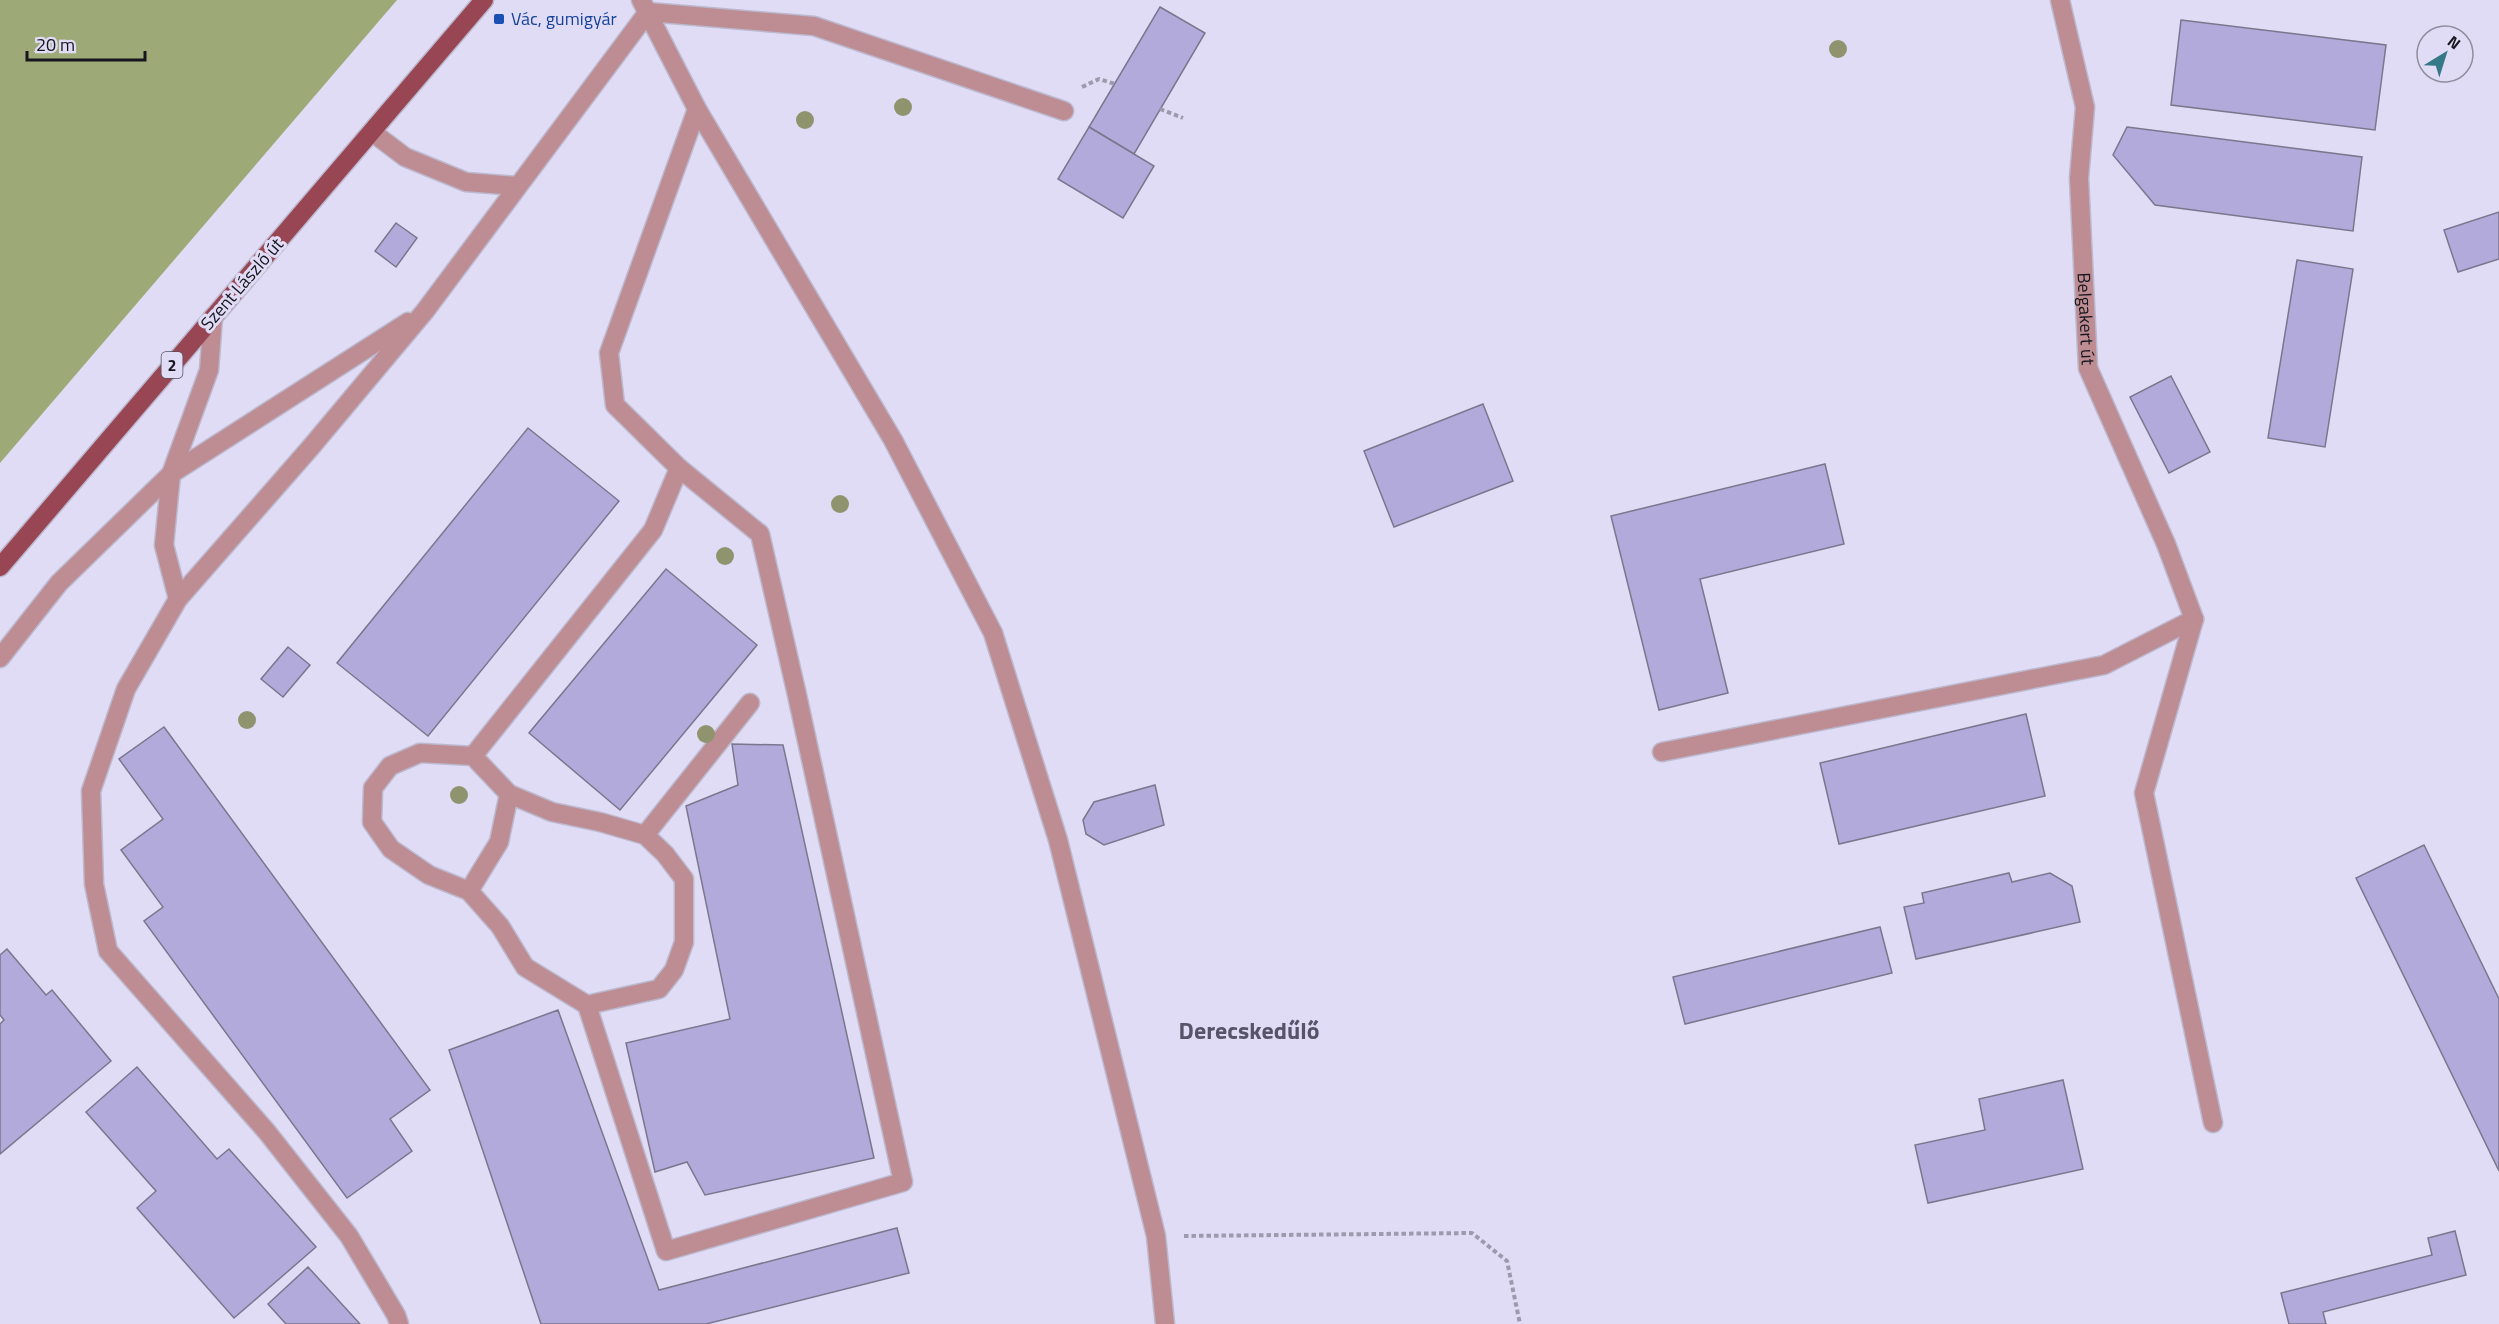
<svg xmlns="http://www.w3.org/2000/svg" width="2499" height="1324" font-family="'Titillium Web',sans-serif">
	<style>
		.forest { fill: #9da976 }
		.building { fill: #b3aadc; stroke: #7a778d; stroke-width: 1.5 }
		.lines { fill: none; stroke-linecap: round; stroke-linejoin: round }
		.minor-casing { stroke: #bcb8ce; stroke-width: 21 }
		.major-casing { stroke: #bcb8ce; stroke-width: 21 }
		.path { stroke: #9d9aad; stroke-width: 4; stroke-dasharray: 4.5 3; stroke-linecap: butt }
		.minor { stroke: #bd8d93; stroke-width: 18 }
		.major { stroke: #984554; stroke-width: 18 }
		.tree { fill: #8f946f }
		.transit-dot { fill: #1a4fb4; stroke: #e0dcf5; stroke-width: 2 }
		.labels { text-anchor: middle; stroke-width: 6; stroke-linejoin: round; paint-order: stroke }
		.shield { fill: #e0dcf5; stroke: #53515e; stroke-width: 1.5 }
		.shield-label { font-size: 16px; font-weight: bold; fill: #17161e }
		.transit-label { font-size: 18px; fill: #164399; stroke: #e0dcf5; text-anchor: start }
		.street-label { font-size: 18px; fill: #17161e; stroke: #e0dcf5 }
		.district-label { font-size: 24px; font-weight: bold; fill: #575368; stroke: #e0dcf5 }
	</style>
	<rect width="100%" height="100%" fill="#e0dcf5"/>
	<!-- forest -->
	<path class="forest" d="M0 0H397L0 463Z"/>
	<!-- building -->
	<g class="building">
		<path d="M1160 7 1205 33 1134 154 1089 127Z"/>
		<path d="M2181 20 2386 45 2375 130 2171 105Z"/>
		<path d="M1089 127 1154 166 1123 218 1058 179Z"/>
		<path d="M2127 127 2362 157 2353 231 2155 205 2113 155Z"/>
		<path d="M2499 212V259L2458 272 2444 230Z"/>
		<path d="M396 223 417 238 396 267 375 251Z"/>
		<path d="M2297 260 2353 269 2325 447 2268 438Z"/>
		<path d="M2171 376 2210 452 2169 473 2130 397Z"/>
		<path d="M1483 404 1513 481 1394 527 1364 451Z"/>
		<path d="M528 428 619 501 428 736 337 663Z"/>
		<path d="M1825 464 1844 544 1700 579 1728 693 1659 710 1611 516Z"/>
		<path d="M666 569 757 645 620 810 529 733Z"/>
		<path d="M288 647 310 665 283 697 261 679Z"/>
		<path d="M2026 714 2045 796 1839 844 1820 763Z"/>
		<path d="M164 727 430 1090 390 1119 412 1151 347 1198 144 921 163 907 121 850 163 819 119 759Z"/>
		<path d="M732 744 783 745 874 1158 705 1195 687 1162 655 1172 626 1043 730 1019 686 806 738 785Z"/>
		<path d="M1155 785 1164 825 1104 845 1086 834 1083 820 1094 802Z"/>
		<path d="M2424 845 2499 999V1171L2356 878Z"/>
		<path d="M2009 873 2012 882 2050 873 2072 886 2080 922 1916 959 1904 907 1924 903 1922 893Z"/>
		<path d="M1880 927 1892 973 1685 1024 1673 977Z"/>
		<path d="M7 949 46 995 52 990 111 1061 0 1154V1024L4 1020 0 1015V955Z"/>
		<path d="M558 1010 659 1290 897 1228 909 1273 706 1324H541L449 1050Z"/>
		<path d="M137 1067 217 1159 229 1149 316 1247 234 1318 137 1208 156 1191 86 1112Z"/>
		<path d="M2063 1080 2083 1169 1928 1203 1915 1145 1985 1130 1979 1099Z"/>
		<path d="M2455 1231 2466 1275 2323 1312 2326 1324H2289L2281 1293 2432 1255 2428 1238Z"/>
		<path d="M308 1267 360 1324H286L268 1304Z"/>
	</g>
	<g class="lines">
		<defs>
			<g id="minor">
				<path d="M641 0 697 109 893 440 993 633 1058 840 1156 1236 1165 1324"/>
				<path id="s1" d="M2060 0 2085 107 2079 178 2088 368 2166 544 2194 619"/>
				<path d="M372 132 405 157 466 182 517 186"/>
				<path d="M178 599 164 545 171 474 209 370 213 317"/>
				<path d="M2194 619 2144 793 2213 1123"/>
				<path d="M0 658 59 583 171 474 408 322"/>
				<path d="M1662 752 2104 665 2194 619"/>
				<path d="M473 756 653 530 679 468 615 405 609 353 697 109"/>
				<path d="M645 835 750 703"/>
				<path d="M469 891 499 842 509 794"/>
				<path d="M587 1005 659 989 674 970 684 942V879L665 854 645 835 600 822 552 812 509 794 473 756 420 753 390 766 373 788 372 822 391 849 429 875 469 891 500 926 525 967 587 1005 666 1251 903 1182 797 695 760 534 679 468"/>
				<path d="M399 1324 396 1315 349 1236 267 1132 108 951 94 884 91 791 126 689 178 599 311 447 425 311 648 12 814 26 1064 111"/>
			</g>
			<path id="major" d="M0 567 484 0"/>
		</defs>
		<!-- minor casing -->
		<use href="#minor" class="minor-casing"/>
		<!-- major casing -->
		<use href="#major" class="major-casing"/>
		<!-- path -->
		<g class="path">
			<path d="M1082 87 1099 79 1115 84"/>
			<path d="M1160 109 1183 118"/>
			<path d="M1184 1236 1472 1233 1507 1261 1520 1324"/>
		</g>
		<!-- minor -->
		<use href="#minor" class="minor"/>
		<!-- major -->
		<use href="#major" class="major"/>
	</g>
	<!-- trees -->
	<g class="tree">
		<circle cx="1838" cy="49" r="9"/>
		<circle cx="903" cy="107" r="9"/>
		<circle cx="805" cy="120" r="9"/>
		<circle cx="840" cy="504" r="9"/>
		<circle cx="725" cy="556" r="9"/>
		<circle cx="247" cy="720" r="9"/>
		<circle cx="706" cy="734" r="9"/>
		<circle cx="459" cy="795" r="9"/>
	</g>
	<!-- markers -->
	<rect class="transit-dot" x="493" y="13" width="12" height="12" rx="3"/>
	<g class="labels">
		<!-- shield labels -->
		<rect class="shield" x="161.5" y="352" width="21" height="26" rx="4.5"/>
		<g class="shield-label">
			<text x="172" y="371">2</text>
		</g>
		<!-- transit labels -->
		<g class="transit-label">
			<text x="511" y="25">Vác, gumigyár</text>
		</g>
		<!-- street labels -->
		<g class="street-label">
			<text transform="translate(242 284) rotate(-49)" y="6">Szent László út</text>
			<text dy="6" stroke="none"><textPath href="#s1" startOffset="322">Belgakert út</textPath></text>
		</g>
		<!-- district labels -->
		<g class="district-label">
			<text x="1249" y="1039">Derecskedűlő</text>
		</g>
	</g>
	<!-- north arrow -->
	<g transform="translate(2445 54) rotate(38)"><circle r="28" fill="#e0dcf5" stroke="#908d9f" stroke-width="1.5"/>
	<path d="M0-4.5L10 22L0 15L-10 22Z" fill="#357988"/>
	<text y="-9" font-size="16" font-weight="bold" text-anchor="middle" fill="#17161e">N</text>
	</g>
	<!-- scale -->
	<path d="M27 51v9h118v-9" fill="none" stroke="#17161e" stroke-width="3"/>
	<text x="36" y="51" font-size="18" fill="#17161e" stroke="#e0dcf5" stroke-width="4.5" paint-order="stroke">20 m</text>
</svg>
